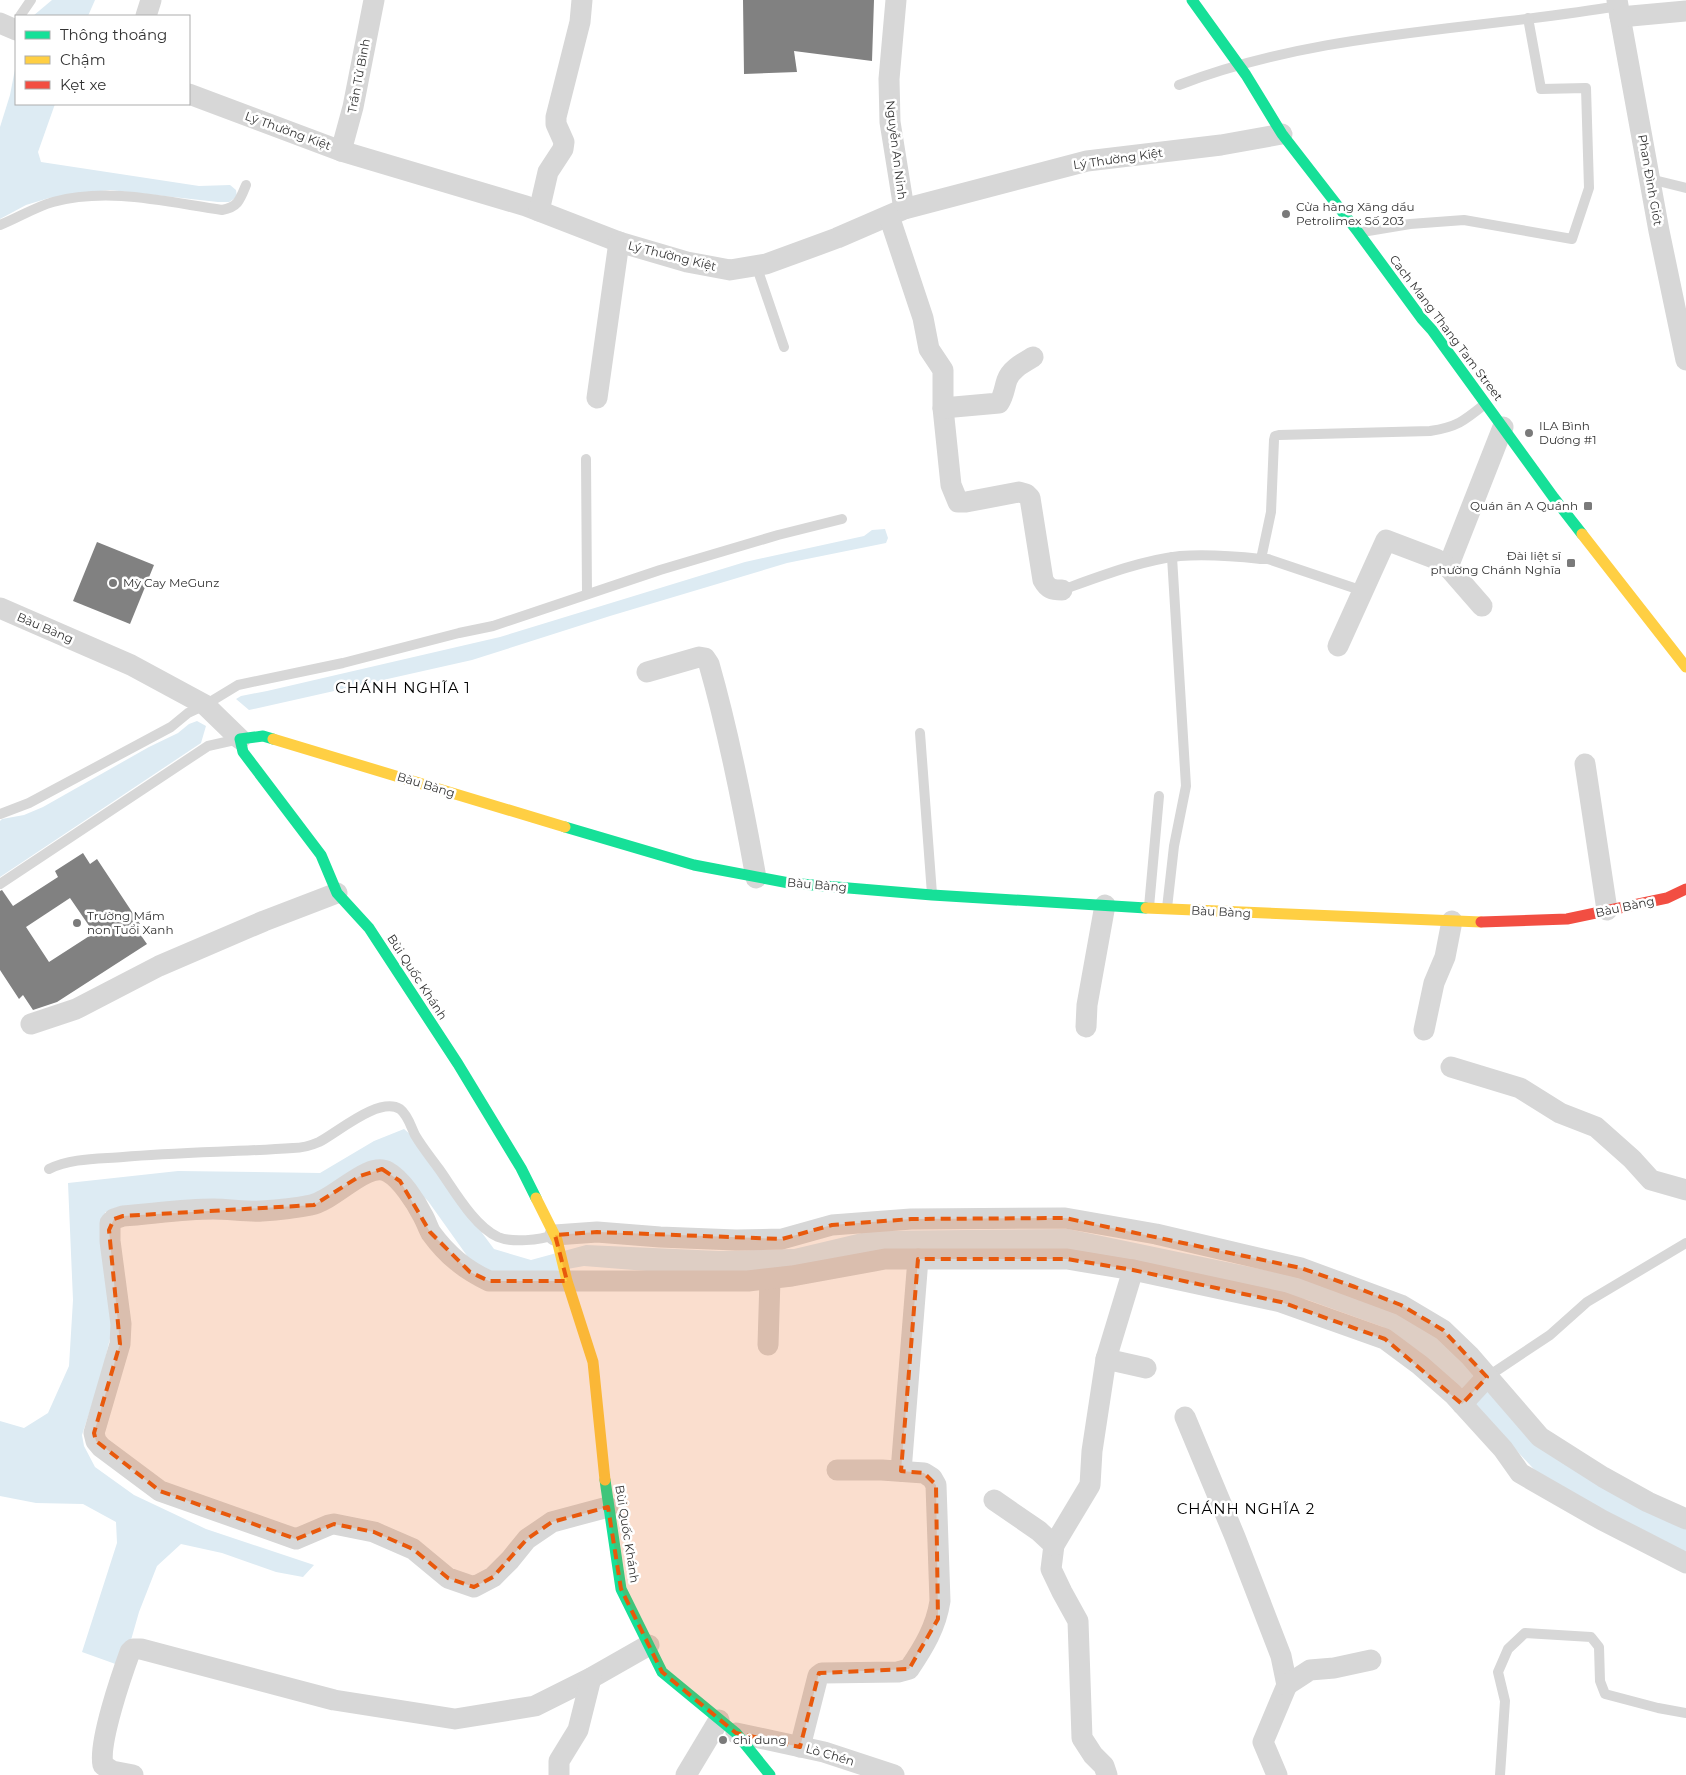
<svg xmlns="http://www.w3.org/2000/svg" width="1686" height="1775" font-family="Montserrat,sans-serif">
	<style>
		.water { fill: #ddebf3 }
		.building { fill: #818181; fill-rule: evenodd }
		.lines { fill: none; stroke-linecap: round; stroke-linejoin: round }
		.lane { stroke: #d7d7d7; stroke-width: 10 }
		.street { stroke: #d7d7d7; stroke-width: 21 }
		.fast { stroke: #16e098; stroke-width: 11 }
		.slow { stroke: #ffcf43; stroke-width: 11 }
		.jam { stroke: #f24e42; stroke-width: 11 }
		.marked { fill: #e8590c; fill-opacity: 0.2; stroke: #e8590c; stroke-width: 4; stroke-dasharray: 10 6; stroke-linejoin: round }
		.poi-dot { fill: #7a7a7a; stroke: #fff; stroke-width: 2 }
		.labels { text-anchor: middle; stroke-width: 5; stroke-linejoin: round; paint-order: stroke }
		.street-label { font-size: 12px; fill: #333; stroke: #fff }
		.poi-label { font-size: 12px; fill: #333; stroke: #fff; text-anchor: start }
		.quarter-label { font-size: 15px; letter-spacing: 1px; fill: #000; stroke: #fff }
	</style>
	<rect width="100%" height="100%" fill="#fff"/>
	<!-- water -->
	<g class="water">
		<path d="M52 0H95L88 16H33Z"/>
		<path d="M16 64V104H55L38 152 41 162 199 186 230 185 236 190 237 197 229 202H218L110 190 83 193 49 198 26 205 0 219V127L10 95Z"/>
		<path d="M885 529 888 538 886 543 787 563 610 616 472 660 249 710 236 699 241 696 267 691 500 637 745 562 864 536 872 530Z"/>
		<path d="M197 721 206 726 201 743 0 877V821L2 819 24 815 43 807 149 747 178 733 189 724Z"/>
		<path d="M404 1129 417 1140 445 1183 494 1249 531 1260 586 1245 719 1251 794 1249 870 1231 1068 1229 1299 1277 1410 1313 1473 1364 1554 1455 1686 1523V1552L1543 1479 1453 1382 1420 1352 1383 1327 1308 1300 1238 1286 1147 1264 813 1270 684 1274 584 1266 512 1279 480 1274 428 1201 409 1183 382 1165 325 1193 290 1202 189 1205 105 1212 106 1245 111 1284V1334L101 1377 82 1435 84 1446 95 1467 134 1495 206 1529 314 1565 303 1577 276 1572 222 1553 181 1544 157 1566 139 1612 127 1654 121 1666 82 1652 117 1543 116 1522 83 1504 36 1503 0 1496V1421L24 1428 48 1413 69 1366 73 1300 68 1183 178 1171 320 1173 374 1141Z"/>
	</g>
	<!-- building -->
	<g class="building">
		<path d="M743 0H874L872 61 794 51 797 72 744 74Z"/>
		<path d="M97 542 154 565 130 624 73 601Z"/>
		<path d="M83 853 90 864 97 859 140 924 135 927 147 944 57 1002 33 1010 23 995 19 999 0 970V891L2 890 13 906 58 877 55 871ZM70 898 94 933 49 962 26 927Z"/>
	</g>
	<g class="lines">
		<!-- lane -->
		<g class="lane">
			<path d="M20 16 31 0"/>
			<path d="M1179 85C1319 31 1471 31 1618 6"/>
			<path d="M1650 179 1686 188"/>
			<path d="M0 225C18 218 35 207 53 202 109 187 166 202 222 210 238 207 240 200 246 185"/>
			<path d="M1362 232 1410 224 1464 220 1572 239 1589 188 1586 88 1541 89 1528 18"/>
			<path d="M756 265 784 347"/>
			<path d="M586 459 587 594"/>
			<path d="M1261 559H1268L1363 591"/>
			<path d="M1062 590C1098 577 1142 560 1180 556 1207 554 1234 556 1261 559L1271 512 1274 440 1275 436 1279 435 1430 431C1457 427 1464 421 1485 404"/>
			<path d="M920 733 932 894"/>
			<path d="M0 814 29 803 171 727 188 713 205 705 238 685 343 663 459 633 493 626 660 570 778 535 842 519"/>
			<path d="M0 884 208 746 239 739"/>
			<path d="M1149 907 1159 796"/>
			<path d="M1167 908 1174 846 1186 786 1172 557"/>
			<path d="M49 1169C71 1158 99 1159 123 1157 180 1152 237 1152 293 1148 303 1148 310 1146 319 1142 337 1133 379 1096 400 1109 408 1115 411 1127 415 1135 422 1147 431 1158 439 1169 454 1190 474 1226 498 1237 512 1243 540 1240 554 1235"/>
			<path d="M1487 1377 1550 1335 1587 1302 1686 1243"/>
			<path d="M1500 1775 1505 1701 1498 1672 1508 1649 1525 1633 1591 1637 1599 1647 1600 1681 1605 1694 1658 1708 1686 1713"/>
		</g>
		<!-- street -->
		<g class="street">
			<path d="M896 0 889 79 890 122 904 209"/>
			<path d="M1617 0 1659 231 1686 360"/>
			<path d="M146 16 151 0"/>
			<path d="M1620 17 1686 11"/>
			<path d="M0 23 16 30"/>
			<path d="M189 94 341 151 526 206 619 242 687 262 730 270 766 264 837 238 904 209 1087 161 1221 145 1282 134"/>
			<path d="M341 151 353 107 374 0"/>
			<path d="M539 211 548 172 563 149 564 142 556 124V117L580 22 582 0"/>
			<path d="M889 216 923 318 929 349 943 370V408L951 485 958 502H966L1019 492 1026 494 1030 498 1043 580C1048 589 1052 590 1062 590"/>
			<path d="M597 398 619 242"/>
			<path d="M943 408 999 403C1004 395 1004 389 1007 380 1011 369 1023 363 1033 357"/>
			<path d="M1448 567 1503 427"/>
			<path d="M0 608 131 665 205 705 240 739"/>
			<path d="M1338 646 1386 540 1436 559 1448 567 1482 606"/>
			<path d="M647 672 699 657 705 658 709 664C729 734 743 805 756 878"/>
			<path d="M1585 764 1607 910"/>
			<path d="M31 1024 76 1009 159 966 264 921 337 893"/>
			<path d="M1086 1027 1087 1005 1105 905"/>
			<path d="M1424 1030 1434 983 1445 957 1452 921"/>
			<path d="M1451 1067 1520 1088 1560 1113 1596 1127 1632 1159 1651 1180 1686 1190"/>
			<path d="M555 1235 597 1232 660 1237 736 1240 782 1239 832 1225 911 1219 1065 1218 1156 1234 1301 1268 1401 1305 1443 1330 1470 1356 1540 1437 1603 1477 1648 1502 1686 1519"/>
			<path d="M768 1345 770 1279"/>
			<path d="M1106 1359 1133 1270"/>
			<path d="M1462 1404 1487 1377"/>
			<path d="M1185 1417 1235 1537 1281 1656 1287 1685 1263 1742 1277 1775"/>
			<path d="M901 1471 918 1259"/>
			<path d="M994 1500 1039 1531 1054 1545 1051 1569 1062 1592 1078 1621 1082 1738 1093 1755 1104 1766 1107 1775"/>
			<path d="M608 1507 552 1522 527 1539 510 1560 493 1577 474 1587 448 1578 413 1549 374 1532 334 1524 329 1525 296 1539 160 1491 101 1447 96 1441 94 1433 120 1344 121 1324 110 1241V1223L114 1219 123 1216C152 1214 183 1209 213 1209 230 1209 246 1212 262 1211 278 1210 296 1208 311 1205 334 1201 368 1160 388 1172 401 1179 416 1202 423 1216 426 1221 428 1228 431 1233 447 1255 464 1269 489 1281H748L792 1276 885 1259H1067L1133 1270 1281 1302 1385 1339 1420 1365 1453 1394 1503 1449 1520 1473 1602 1520 1686 1563"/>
			<path d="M1054 1545 1090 1485 1092 1451 1106 1359 1146 1368"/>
			<path d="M1287 1685 1310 1670 1334 1668 1371 1660"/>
			<path d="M736 1733 824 1752 894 1775"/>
			<path d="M800 1747 818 1676 822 1673 898 1672 909 1669C924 1647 936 1627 940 1601L936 1485 932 1478 924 1473 882 1470H837"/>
			<path d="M133 1775 112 1771 103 1765C98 1743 122 1674 130 1652L133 1649H141L334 1700 455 1719 535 1706 591 1678 649 1645"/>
			<path d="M559 1775V1761L578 1730 591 1678"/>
			<path d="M686 1775 719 1720"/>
		</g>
		<!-- fast -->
		<g class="fast">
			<path d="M1192 0 1246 75 1282 134 1358 232 1422 319 1432 330 1554 498 1582 534"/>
			<path d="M273 739 263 736 240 739 243 752 321 855 337 893 369 928 458 1064 521 1168 536 1198"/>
			<path d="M565 827 694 865 789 883 932 895 1146 908"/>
			<path d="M605 1480 621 1589 662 1672 736 1733 770 1775"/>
		</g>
		<!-- slow -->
		<g class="slow">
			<path d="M1582 534 1686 667"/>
			<path d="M273 739 565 827"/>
			<path d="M1146 908 1481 922"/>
			<path d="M536 1198 557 1240 567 1281 593 1362 605 1480"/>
		</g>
		<!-- jam -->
		<path class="jam" d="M1481 922 1567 919 1667 898 1686 889"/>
	</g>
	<!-- marked area -->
	<path class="marked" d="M382 1169 400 1181 430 1232 470 1272 489 1281H567L555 1235 597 1232 782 1239 832 1225 911 1219 1065 1218 1301 1268 1355 1287 1401 1305 1443 1330 1487 1377 1462 1404 1385 1339 1281 1302 1133 1270 1067 1259H918L901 1471 924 1473 936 1485 938 1619 909 1669 819 1673 800 1747 736 1733 662 1672 621 1589 608 1507 552 1522 527 1539 493 1577 474 1587 448 1578 413 1549 374 1532 334 1524 296 1539 160 1491 96 1441 94 1433 120 1344 109 1230 114 1219 123 1216 314 1205 360 1176Z"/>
	<!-- markers -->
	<g class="poi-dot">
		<circle cx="1286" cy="214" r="5"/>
		<circle cx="1529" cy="433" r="5"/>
		<rect x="1583" y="501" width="10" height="10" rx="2.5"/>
		<rect x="1566" y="558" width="10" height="10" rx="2.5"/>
		<circle cx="113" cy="583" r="5"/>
		<circle cx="77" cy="923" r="5"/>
		<circle cx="723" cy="1740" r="5"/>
	</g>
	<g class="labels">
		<!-- street labels -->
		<g class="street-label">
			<text transform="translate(359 76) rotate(-79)" y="4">Trần Tử Bình</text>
			<text transform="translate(288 131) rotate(20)" y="4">Lý Thường Kiệt</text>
			<text transform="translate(896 150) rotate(83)" y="4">Nguyễn An Ninh</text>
			<text transform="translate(1118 159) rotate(-8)" y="4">Lý Thường Kiệt</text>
			<text transform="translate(1650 180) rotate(80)" y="4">Phan Đình Giót</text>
			<text transform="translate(672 256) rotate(14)" y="4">Lý Thường Kiệt</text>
			<text transform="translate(1446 328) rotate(53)" y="4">Cach Mang Thang Tam Street</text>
			<text transform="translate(45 628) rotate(23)" y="4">Bàu Bàng</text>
			<text transform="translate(426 785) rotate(17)" y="4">Bàu Bàng</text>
			<text transform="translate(817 885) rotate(5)" y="4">Bàu Bàng</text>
			<text transform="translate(1625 907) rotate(-12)" y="4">Bàu Bàng</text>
			<text transform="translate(1221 912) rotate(3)" y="4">Bàu Bàng</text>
			<text transform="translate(417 977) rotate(57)" y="4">Bùi Quốc Khánh</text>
			<text transform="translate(627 1534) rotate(81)" y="4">Bùi Quốc Khánh</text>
			<text transform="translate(830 1755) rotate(16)" y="4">Lò Chén</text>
		</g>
		<!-- poi labels -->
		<g class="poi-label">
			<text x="1296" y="211">Cửa hàng Xăng dầu<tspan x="1296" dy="14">Petrolimex Số 203</tspan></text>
			<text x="1539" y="430">ILA Bình<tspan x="1539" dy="14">Dương #1</tspan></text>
			<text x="1578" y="510" text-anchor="end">Quán ăn A Quánh</text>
			<text x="1561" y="560" text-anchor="end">Đài liệt sĩ<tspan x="1561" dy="14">phường Chánh Nghĩa</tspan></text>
			<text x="123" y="587">Mỳ Cay MeGunz</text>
			<text x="87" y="920">Trường Mầm<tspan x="87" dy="14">non Tuổi Xanh</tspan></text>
			<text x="733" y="1744">chi dung</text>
		</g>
		<!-- quarter labels -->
		<g class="quarter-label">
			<text x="403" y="693">CHÁNH NGHĨA 1</text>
			<text x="1246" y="1514">CHÁNH NGHĨA 2</text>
		</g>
	</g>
	<!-- legend -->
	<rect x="15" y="15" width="175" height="90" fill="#ffffff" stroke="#adadad"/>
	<rect x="25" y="31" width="25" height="8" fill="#16e098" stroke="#adadad"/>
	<text x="60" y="40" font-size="15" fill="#333333">Thông thoáng</text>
	<rect x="25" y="56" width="25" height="8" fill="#ffcf43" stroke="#adadad"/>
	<text x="60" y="65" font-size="15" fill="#333333">Chậm</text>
	<rect x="25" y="81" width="25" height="8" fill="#f24e42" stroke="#adadad"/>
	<text x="60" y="90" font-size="15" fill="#333333">Kẹt xe</text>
</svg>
